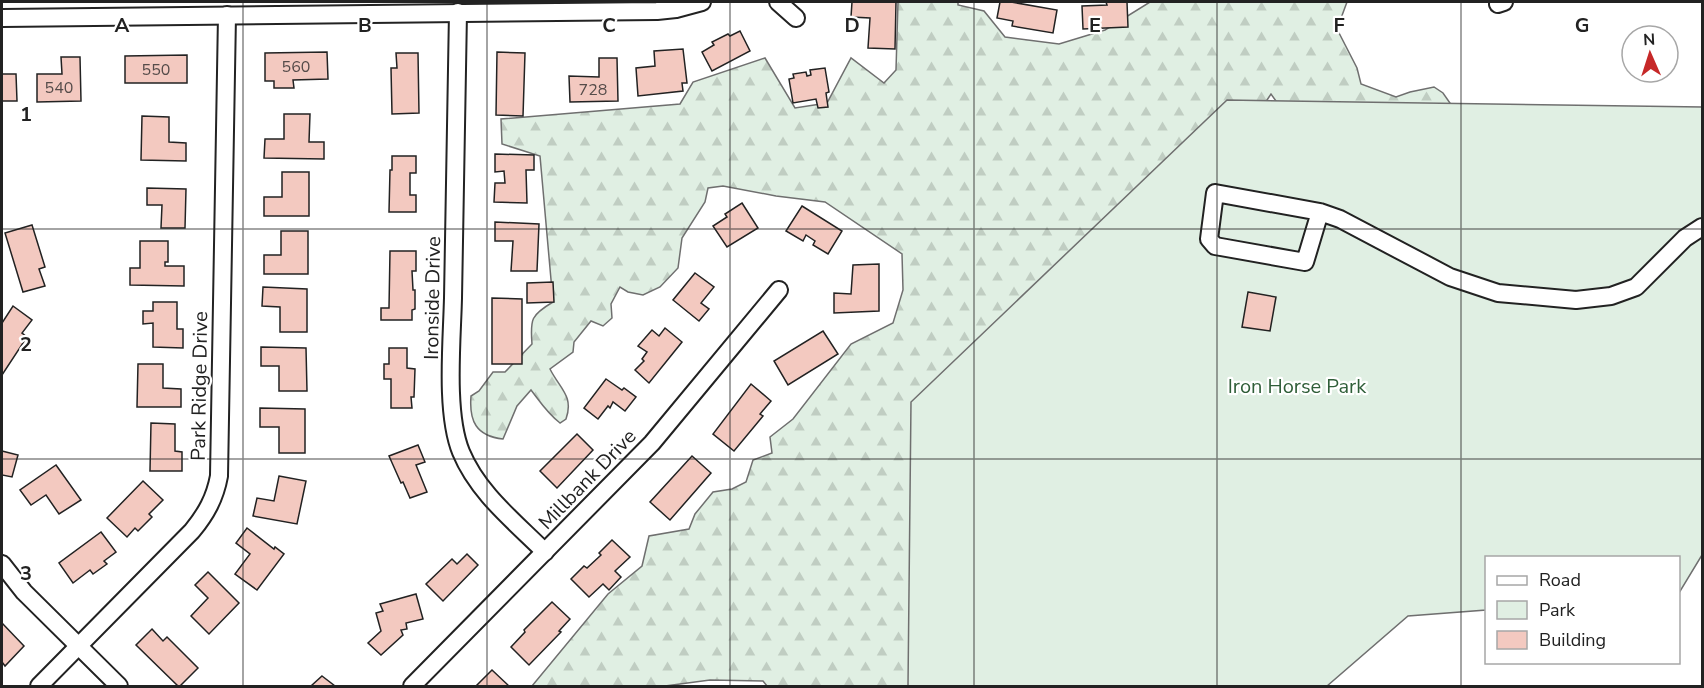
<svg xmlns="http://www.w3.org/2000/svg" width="1704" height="688" font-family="'Nunito Sans',sans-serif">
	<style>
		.forest { fill: url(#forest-firs); stroke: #6f6f6f; stroke-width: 1.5 }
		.park { fill: #e0efe3; stroke: #6f6f6f; stroke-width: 1.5 }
		.building { fill: #f3c9c0; stroke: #222; stroke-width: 1.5 }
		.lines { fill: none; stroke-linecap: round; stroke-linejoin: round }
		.minor-casing { stroke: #222; stroke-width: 20 }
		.minor { stroke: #fff; stroke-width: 16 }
		.grid { fill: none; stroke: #222; stroke-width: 1.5; stroke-opacity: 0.55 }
		.labels { text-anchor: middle; stroke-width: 4.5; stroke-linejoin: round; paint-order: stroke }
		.number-label { font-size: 16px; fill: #564c4a }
		.street-label { font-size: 20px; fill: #222; stroke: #fff }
		.park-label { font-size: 20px; fill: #2f5e38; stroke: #fff }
		.grid-label { font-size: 20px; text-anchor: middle; font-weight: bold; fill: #222; stroke: #fff; stroke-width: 4.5; stroke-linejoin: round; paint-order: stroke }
	</style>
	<defs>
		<pattern id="forest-firs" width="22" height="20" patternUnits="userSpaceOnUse" patternTransform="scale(1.5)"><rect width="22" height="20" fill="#e0efe3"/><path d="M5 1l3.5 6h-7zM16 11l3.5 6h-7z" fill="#c0cdc2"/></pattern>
	</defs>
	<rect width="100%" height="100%" fill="#fff"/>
	<!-- forest -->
	<path class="forest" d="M898 2H958V5L984 11 1005 37 1059 44 1105 30 1150 2H1347L1337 29 1357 68 1361 84 1396 97 1410 92 1434 87 1443 93 1459 116 1281 108 1271 94 1267 100 1271 116 947 686H767L763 681 710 680 665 686H532L608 594 642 566 649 536 689 529 695 514 713 492 732 489 746 482 753 460 772 453 770 437 793 419 851 344 893 323 903 290 902 254 825 202 776 196 723 186 708 188 705 202 682 238 678 268 660 287 643 295 628 292 620 287 611 304 612 318 603 326 591 321 574 342 573 352 550 369C560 389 574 396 566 419L560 423C547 413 541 403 531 390L517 406 503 439C476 436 469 421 471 396L479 391 493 372H505L532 344C530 319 531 315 553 302L540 156 502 144 501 119 680 104 693 82 765 58 795 108 827 103 851 58 884 83 896 70Z"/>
	<!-- park -->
	<path class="park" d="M1227 100 1702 107V555L1679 593 1678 558H1486V610L1408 616 1327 686H908L911 402Z"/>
	<!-- building -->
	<g class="building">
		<path d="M852 2H896L895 49 868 48 870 18 851 17Z"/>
		<path d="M1000 2H1011L1057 10 1053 33 1012 26 1013 21 997 18Z"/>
		<path d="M1106 2H1127L1128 27 1083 29 1082 6 1107 5Z"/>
		<path d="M740 31 750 51 712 71 702 52 714 45 712 42 728 34 730 36Z"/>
		<path d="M683 49 687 83H682L683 91 638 96 636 68 655 66 654 51Z"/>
		<path d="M327 52 328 79 293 80 294 88H274V81H265V53Z"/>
		<path d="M497 52 525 53 523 116 496 115Z"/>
		<path d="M396 53H418L419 113 392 114 391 68H397Z"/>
		<path d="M187 55V83H125V56Z"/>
		<path d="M61 57H80L81 101 37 102V74H62Z"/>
		<path d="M599 58H617L618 101 570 102 569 76 599 77Z"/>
		<path d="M825 68 829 92 826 93 828 107 818 108 816 99 793 103 789 79 794 78 793 74 806 72 807 76 811 75 810 70Z"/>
		<path d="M2 74H16L17 101H2Z"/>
		<path d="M284 114H310L309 142H324V159L264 158 265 139H284Z"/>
		<path d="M142 116 169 117V142L186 143V161L141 160Z"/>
		<path d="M495 154 534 155V170H526L527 203 494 202 495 183H505L504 171 495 172Z"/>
		<path d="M392 156H416V173H410V195H416V212H389L390 170H392Z"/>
		<path d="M282 172H309V216H264V197H282Z"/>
		<path d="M147 188 186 189 185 228H161L162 205H147Z"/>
		<path d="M742 203 758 228 727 247 713 226 727 217 725 214Z"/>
		<path d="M802 206 842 231 828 254 813 245 815 241 806 235 803 241 786 231Z"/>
		<path d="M495 222 539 224 537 271H511L513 241H495Z"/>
		<path d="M32 225 45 267 39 269 45 286 23 292 5 233Z"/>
		<path d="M281 231H308V274H264V255H281Z"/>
		<path d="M140 241H168V262H165V266H184V286L130 285V268H140Z"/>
		<path d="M390 251H416V271H412L413 290H415V309L412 310V320H381V308H389Z"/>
		<path d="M879 264V311L834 313V293L851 294 853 265Z"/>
		<path d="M695 273 714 287 701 303 709 309 699 321 673 300Z"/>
		<path d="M553 282 554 302 527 303V283Z"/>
		<path d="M263 287 307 289V332H280V307L262 306Z"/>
		<path d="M1248 292 1276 297 1270 331 1242 327Z"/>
		<path d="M492 298 522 299V364H492Z"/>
		<path d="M153 302H177V329H183V348L153 347V323L143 324V311H153Z"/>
		<path d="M13 306 32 320 22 333 27 337 2 375V323Z"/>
		<path d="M665 328 682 342 649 383 635 370 644 361 642 359 647 352 638 346 652 330 659 336Z"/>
		<path d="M823 331 838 354 788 385 774 361Z"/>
		<path d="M261 347 306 348 307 391H279V366H261Z"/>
		<path d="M389 348H407V368L415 369 414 397H411L412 408H391V379H384V364H389Z"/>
		<path d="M138 364H163V388L181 389V407H137Z"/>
		<path d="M606 379 622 390 624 388 636 397 625 411 613 402 610 408 608 406 598 419 584 408Z"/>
		<path d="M751 384 771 401 760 414 763 416 734 451 713 434Z"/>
		<path d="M260 408 305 409V453H279V427H260Z"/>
		<path d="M151 423 175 424V451L182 452V471H150Z"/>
		<path d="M577 434 593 450 557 488 540 471Z"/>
		<path d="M418 445 425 462 416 465 427 492 410 498 403 482 401 483 389 456Z"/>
		<path d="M2 451 18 455 12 477 2 475Z"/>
		<path d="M692 456 711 473 670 520 650 502Z"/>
		<path d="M56 465 81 500 59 514 46 495 31 505 20 490Z"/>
		<path d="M279 476 306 481 297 524 253 516 257 498 274 501Z"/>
		<path d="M143 481 163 500 149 514 152 517 138 531 135 528 127 537 107 518Z"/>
		<path d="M247 528 274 549 275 547 284 554 257 590 235 574 250 554 236 543Z"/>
		<path d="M101 532 116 552 104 561 107 564 93 574 90 570 73 583 59 563Z"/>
		<path d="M612 540 630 557 615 571 621 577 609 590 603 584 589 597 571 579 584 566 587 568 601 555 599 553Z"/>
		<path d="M467 554 478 565 443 601 426 584 452 559 457 564Z"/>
		<path d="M208 572 239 603 209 634 191 616 208 598 195 585Z"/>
		<path d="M416 594 423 619 406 623 407 629 401 630 403 635 381 655 368 643 381 631 376 613 383 611 380 604Z"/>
		<path d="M552 602 570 619 559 631 561 632 529 665 511 647 525 632 524 630Z"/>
		<path d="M2 623 24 646 5 666 2 662Z"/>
		<path d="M152 629 163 641 167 637 198 668 180 686H178L136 645Z"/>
		<path d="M492 670 509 686H476Z"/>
		<path d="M322 676 335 686H311Z"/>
	</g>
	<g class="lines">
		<defs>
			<g id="minor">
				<path d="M778 2 796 18"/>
				<path d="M1498 4 1504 2"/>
				<path d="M458 12C456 108 454 203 453 298 452 341 445 413 461 452 478 493 514 521 545 552"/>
				<path d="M2 18 657 11 676 9 702 2"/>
				<path d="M1320 212 1305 262 1215 246 1209 239 1215 193 1320 212 1340 219 1450 277 1498 293 1576 300 1611 296 1636 287 1685 238 1702 227"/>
				<path d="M2 564 24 592 119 686"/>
				<path d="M39 686 192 531C206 514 215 498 219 476L227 15"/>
				<path d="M412 686 652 443 779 290"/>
			</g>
		</defs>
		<!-- minor casing -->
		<use href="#minor" class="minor-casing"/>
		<!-- minor -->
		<use href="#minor" class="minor"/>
	</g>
	<!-- grid -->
	<path class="grid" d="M243 2V686M487 2V686M730 2V686M974 2V686M1217 2V686M1461 2V686M2 229H1702M2 459H1702"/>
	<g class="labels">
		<!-- number labels -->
		<g class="number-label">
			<text x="296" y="72">560</text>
			<text x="156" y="75">550</text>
			<text x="59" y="93">540</text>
			<text x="593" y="95">728</text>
		</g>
		<!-- street labels -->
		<g class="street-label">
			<text transform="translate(432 298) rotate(-89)" y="7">Ironside Drive</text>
			<text transform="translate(199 386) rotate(-89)" y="7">Park Ridge Drive</text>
			<text transform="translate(587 479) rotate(-46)" y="7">Millbank Drive</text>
		</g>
		<!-- park labels -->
		<g class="park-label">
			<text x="1297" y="393">Iron Horse Park</text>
		</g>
	</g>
	<g class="grid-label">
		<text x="122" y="32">A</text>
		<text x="365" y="32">B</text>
		<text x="609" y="32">C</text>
		<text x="852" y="32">D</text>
		<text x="1095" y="32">E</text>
		<text x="1339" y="32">F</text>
		<text x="1582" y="32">G</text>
		<text x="26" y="121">1</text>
		<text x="26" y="351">2</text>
		<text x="26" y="580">3</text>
	</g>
	<!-- border -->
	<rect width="1704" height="688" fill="none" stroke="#222222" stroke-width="6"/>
	<!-- legend -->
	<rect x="1485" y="556" width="195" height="108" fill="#ffffff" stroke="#a7a7a7" stroke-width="1.5"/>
	<rect x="1497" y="576" width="30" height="9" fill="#ffffff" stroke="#a7a7a7" stroke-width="1.5"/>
	<text x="1539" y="586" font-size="18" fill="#222222">Road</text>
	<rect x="1497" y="601" width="30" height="18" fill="#e0efe3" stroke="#a7a7a7" stroke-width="1.5"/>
	<text x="1539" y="616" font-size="18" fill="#222222">Park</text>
	<rect x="1497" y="631" width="30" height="18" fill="#f3c9c0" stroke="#a7a7a7" stroke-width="1.5"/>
	<text x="1539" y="646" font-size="18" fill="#222222">Building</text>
	<!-- north arrow -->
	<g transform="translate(1650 54) rotate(357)"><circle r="28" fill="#ffffff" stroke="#a7a7a7" stroke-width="1.5"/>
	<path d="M0-4.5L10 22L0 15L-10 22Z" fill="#c62828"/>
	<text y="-9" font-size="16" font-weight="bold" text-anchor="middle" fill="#222222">N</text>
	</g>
</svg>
